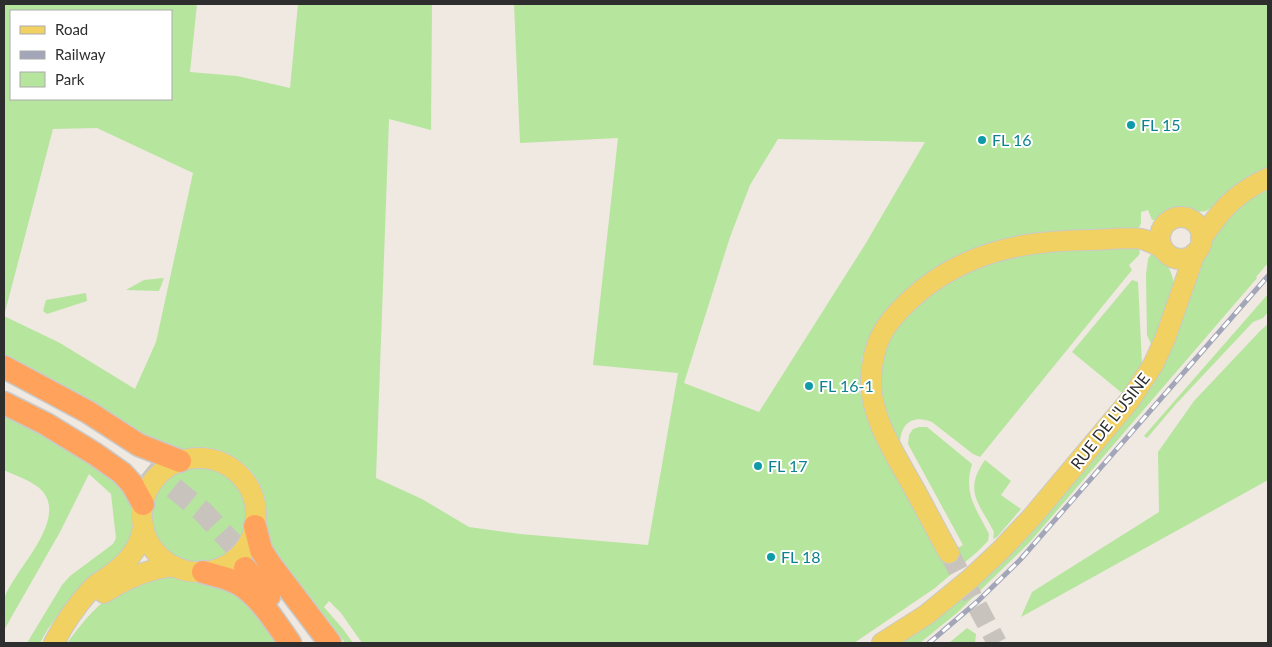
<svg xmlns="http://www.w3.org/2000/svg" width="1272" height="647" font-family="Lato,sans-serif">
	<style>
		.green { fill: #b6e59e; fill-rule: evenodd }
		.lines { fill: none; stroke-linecap: round; stroke-linejoin: round }
		.major-tunnel { stroke: #c8c4bd; stroke-width: 20; stroke-dasharray: 20 10; stroke-linecap: butt }
		.highway-tunnel { stroke: #c8c4bd; stroke-width: 22; stroke-dasharray: 22 11; stroke-linecap: butt }
		.major-casing { stroke: #c9c9c9; stroke-width: 22 }
		.highway-casing { stroke: #c9c9c9; stroke-width: 25 }
		.major { stroke: #f2d163; stroke-width: 20 }
		.highway { stroke: #ffa35c; stroke-width: 22 }
		.rail-casing { stroke: #a3a6b8; stroke-width: 5 }
		.rail { stroke: #fff; stroke-width: 3; stroke-dasharray: 9; stroke-linecap: butt }
		.culture-dot { fill: #0f9aa8; stroke: #fff; stroke-width: 2 }
		.labels { text-anchor: middle; stroke-width: 4; stroke-linejoin: round; paint-order: stroke }
		.culture-label { font-size: 16px; fill: #0d838f; stroke: #fff; text-anchor: start }
		.street-label { font-size: 16px; fill: #2e2e2e; stroke: #fff }
	</style>
	<rect width="100%" height="100%" fill="#efe9e1"/>
	<!-- green -->
	<g class="green">
		<path d="M4 4H197L190 72 237 76 290 88 298 4H432L431 130 389 119 376 478 422 499 469 527 520 534 648 545 678 373 593 365 618 138 520 143 514 4H1268V170L1206 211C1195 213 1185 209 1174 211 1166 213 1160 220 1152 220L1148 210 1141 212V223L1138 230 1040 236 975 248 945 262 898 298 876 326 862 358 860 393 887 452 956 549 963 545 908 444 909 435 913 429 919 427H927L972 464C963 494 976 508 989 534L988 541 977 552 935 588 854 643H362L341 613 329 601 324 607 343 629 353 643H345L338 633H334L263 535C265 525 267 515 266 505 263 476 237 451 209 448 197 447 189 451 178 452 172 452 165 450 159 449L4 363ZM11 11H171V99H11ZM97 128 193 173 156 342 135 389 60 343 4 316 53 129ZM778 139 925 142 866 243 759 412 684 383 730 237 750 185Z"/>
		<path d="M1268 190V263L1256 277 1257 278 1029 543 958 612 920 643H895L937 616 1147 387 1150 388 1154 384 1151 382 1208 244 1229 217 1248 200Z"/>
		<path d="M1136 247 1140 251 1139 255 1129 265 1132 270 980 457 973 454 932 422C912 414 900 424 900 445L892 432 880 388 881 355 901 319 953 277 1005 256 1068 248Z"/>
		<path d="M1156 251C1178 275 1178 290 1165 320 1161 328 1158 337 1151 344L1147 335 1146 275 1148 259 1152 253Z"/>
		<path d="M164 278 159 291 126 290 144 280Z"/>
		<path d="M1132 280 1138 282 1142 364 1122 393 1072 352Z"/>
		<path d="M86 293 87 301 47 314 43 311 46 300Z"/>
		<path d="M1268 294V312L1263 318 1253 322 1176 404 1147 438 1144 436Z"/>
		<path d="M1268 324V480L1021 617 1032 592 1159 512 1158 452 1194 401 1260 331Z"/>
		<path d="M4 407 44 427 132 494 131 512 133 541C100 572 61 602 40 643H27L62 585 70 576 113 544 116 538 111 494 89 474 60 532 4 630C4 621 1 607 4 599 13 570 74 516 38 487 29 480 14 475 4 470Z"/>
		<path d="M985 460 1011 481 1001 495 1021 509 997 537 993 539 994 532C979 503 963 491 985 460Z"/>
		<circle cx="199" cy="515" r="47"/>
		<path d="M166 574 182 580 226 584 285 643H67C82 623 99 601 122 589 135 582 152 579 166 574Z"/>
		<path d="M967 628 976 634 975 643H949Z"/>
	</g>
	<g class="lines">
		<!-- major-tunnel -->
		<path class="major-tunnel" d="M949 553 997 643"/>
		<!-- highway-tunnel -->
		<path class="highway-tunnel" d="M148 467 202 511 251 563"/>
		<defs>
			<g id="major">
				<circle cx="1181" cy="238" r="21"/>
				<path d="M1201 239C1221 210 1235 193 1268 178"/>
				<circle cx="199" cy="515" r="57"/>
				<path d="M949 553C936 530 924 506 911 483 894 453 869 414 871 378 873 342 884 324 910 300 962 252 1024 240 1092 240 1105 240 1134 236 1145 240 1151 242 1157 245 1162 248"/>
				<path d="M104 593C125 579 148 569 174 566"/>
				<path d="M54 643C63 625 77 605 91 589 95 585 101 581 106 578 125 565 140 550 143 527"/>
				<path d="M882 643 926 615 970 579 1001 550 1032 517 1130 400 1153 365 1165 339 1195 253"/>
			</g>
			<g id="highway">
				<path d="M4 367 88 412 139 445 180 461"/>
				<path d="M4 403 46 424 95 454 122 473 132 484 143 504"/>
				<path d="M255 526 261 550 270 564 330 643"/>
				<path d="M245 568 269 596"/>
				<path d="M203 572C217 576 234 579 246 589 264 603 277 625 290 643"/>
			</g>
		</defs>
		<!-- major casing -->
		<use href="#major" class="major-casing"/>
		<!-- highway casing -->
		<use href="#highway" class="highway-casing"/>
		<!-- major -->
		<use href="#major" class="major"/>
		<!-- highway -->
		<use href="#highway" class="highway"/>
		<defs>
			<path id="rail" d="M929 643 978 601 1020 560 1268 276"/>
		</defs>
		<!-- rail casing -->
		<use href="#rail" class="rail-casing"/>
		<!-- rail -->
		<use href="#rail" class="rail"/>
	</g>
	<!-- markers -->
	<g class="culture-dot">
		<circle cx="1131" cy="125" r="5"/>
		<circle cx="982" cy="140" r="5"/>
		<circle cx="809" cy="386" r="5"/>
		<circle cx="758" cy="466" r="5"/>
		<circle cx="771" cy="557" r="5"/>
	</g>
	<g class="labels">
		<!-- culture labels -->
		<g class="culture-label">
			<text x="1141" y="131">FL 15</text>
			<text x="992" y="146">FL 16</text>
			<text x="819" y="392">FL 16-1</text>
			<text x="768" y="472">FL 17</text>
			<text x="781" y="563">FL 18</text>
		</g>
		<!-- street labels -->
		<g class="street-label">
			<text transform="translate(1110 421) rotate(-52)" y="6">RUE DE L'USINE</text>
		</g>
	</g>
	<!-- border -->
	<rect width="1272" height="647" fill="none" stroke="#2e2e2e" stroke-width="10"/>
	<!-- legend -->
	<rect x="10" y="10" width="162" height="90" fill="#ffffff" stroke="#ababab"/>
	<rect x="20" y="26" width="25" height="8" fill="#f2d163" stroke="#ababab"/>
	<text x="55" y="35" font-size="15" fill="#2e2e2e">Road</text>
	<rect x="20" y="51" width="25" height="8" fill="#a3a6b8" stroke="#ababab"/>
	<text x="55" y="60" font-size="15" fill="#2e2e2e">Railway</text>
	<rect x="20" y="72" width="25" height="15" fill="#b6e59e" stroke="#ababab"/>
	<text x="55" y="85" font-size="15" fill="#2e2e2e">Park</text>
</svg>
